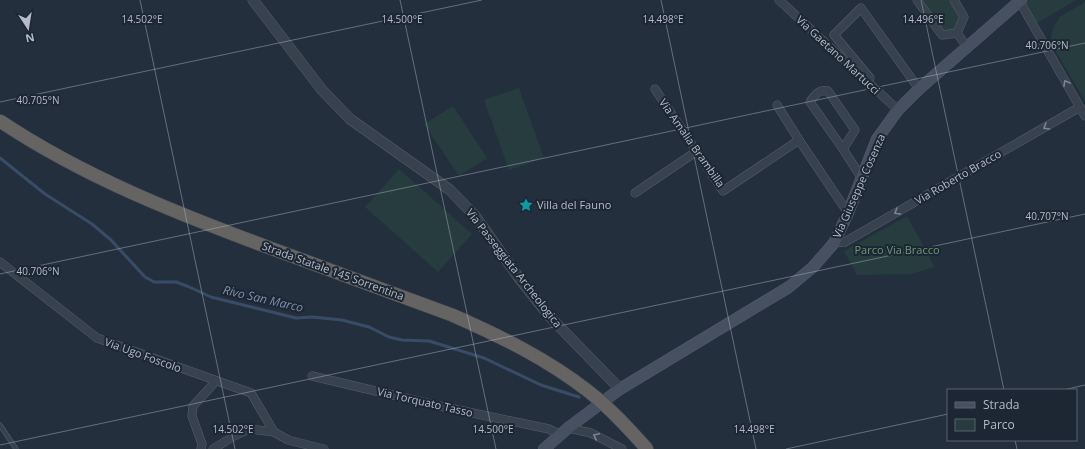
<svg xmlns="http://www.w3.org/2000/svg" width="1085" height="449" font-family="'Open Sans',sans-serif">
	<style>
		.green { fill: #263c3f }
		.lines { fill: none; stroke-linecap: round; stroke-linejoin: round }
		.stream { stroke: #394c67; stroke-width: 3 }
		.service-casing { stroke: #565f6c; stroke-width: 5 }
		.minor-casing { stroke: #565f6c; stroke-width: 9 }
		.tertiary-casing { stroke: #565f6c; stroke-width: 11 }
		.secondary-casing { stroke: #565f6c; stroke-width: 12 }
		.service { stroke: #38414e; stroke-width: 4 }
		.minor { stroke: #38414e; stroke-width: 8 }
		.tertiary { stroke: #38414e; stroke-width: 10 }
		.secondary { stroke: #465061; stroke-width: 11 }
		.trunk-bridge-casing { stroke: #434c59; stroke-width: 14; stroke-linecap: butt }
		.trunk-bridge { stroke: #656462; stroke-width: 13 }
		.oneway { stroke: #7c8592 }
		.ticks { fill: none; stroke: #b4bcc9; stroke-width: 1; stroke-opacity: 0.45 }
		.labels { text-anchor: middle; stroke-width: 4; stroke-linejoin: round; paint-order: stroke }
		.street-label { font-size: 11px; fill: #b4bcc9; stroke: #1d2633 }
		.poi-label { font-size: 11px; fill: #b4bcc9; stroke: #1d2633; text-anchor: start }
		.park-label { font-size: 11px; fill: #6b9a76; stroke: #1d2633 }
		.water-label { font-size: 12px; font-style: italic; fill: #7c92b1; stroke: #1d2633 }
		.ticks-label { font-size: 10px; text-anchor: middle; fill: #b4bcc9; stroke: #1d2633; stroke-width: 4; stroke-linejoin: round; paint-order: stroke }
	</style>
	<rect width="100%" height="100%" fill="#242f3e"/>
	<!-- green -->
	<g class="green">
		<path d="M917 0H954L964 17 957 33 942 35Z"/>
		<path d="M1024 0H1076L1037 23Z"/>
		<path d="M1085 2V101L1056 52 1051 38 1054 26 1060 17Z"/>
		<path d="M519 88 544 158 509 170 484 100Z"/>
		<path d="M453 106 487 158 459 176 424 124Z"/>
		<path d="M399 169 472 234 438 272 365 207Z"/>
		<path d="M907 216 935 267 911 274 857 275 844 251Z"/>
	</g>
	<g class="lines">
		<!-- stream -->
		<path class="stream" d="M0 158 45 194 92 224 111 240 145 277 154 282H176L187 286 211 297 296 318 312 317 342 320 369 327 389 337 402 340 429 341 484 358 541 385 579 397"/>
		<defs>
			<path id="service" d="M0 425 16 449"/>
			<g id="minor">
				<path d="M779 0 898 110"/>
				<path d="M917 0 942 35 957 33"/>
				<path d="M954 0 964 17 957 33"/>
				<path d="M1020 2 1085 116"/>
				<path d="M957 33 967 47"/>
				<path d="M870 78 834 35 861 8 919 89"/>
				<path d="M655 89 723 191 799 140 848 213"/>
				<path d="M777 105 799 140"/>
				<path d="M843 149 810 102C815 95 819 89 828 91L855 130 843 149 861 177"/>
				<path d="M635 193 697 151"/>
				<path d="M834 243 845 242 1080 107"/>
				<path d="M0 262 97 338 251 393 274 432 288 440 324 449"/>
				<path d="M312 376 435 405 549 429 560 435"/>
				<path d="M568 428 591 433 622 449"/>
				<path d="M201 449 202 444 192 416 193 406 216 381"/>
				<path d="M213 449 234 436 250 429 274 432"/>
			</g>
			<path id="tertiary" d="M253 0 322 90 350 119 450 190 475 216 519 278 550 317 620 389"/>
			<path id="secondary" d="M544 449 568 428 620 389 789 287 813 267 834 243 848 213 877 139 898 110 919 89 1021 0"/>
		</defs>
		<!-- service casing -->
		<use href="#service" class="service-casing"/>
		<!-- minor casing -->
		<use href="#minor" class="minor-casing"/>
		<!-- tertiary casing -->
		<use href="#tertiary" class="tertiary-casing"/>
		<!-- secondary casing -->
		<use href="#secondary" class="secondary-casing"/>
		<!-- service -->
		<use href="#service" class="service"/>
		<!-- minor -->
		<use href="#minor" class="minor"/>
		<!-- tertiary -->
		<use href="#tertiary" class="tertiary"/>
		<!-- secondary -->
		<use href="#secondary" class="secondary"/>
		<defs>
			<path id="trunk-bridge" d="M0 121C84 177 176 213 270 248 331 270 391 293 452 315 500 336 547 359 588 391 610 408 629 429 647 449"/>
		</defs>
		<!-- trunk-bridge casing -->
		<use href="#trunk-bridge" class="trunk-bridge-casing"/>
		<!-- trunk-bridge -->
		<use href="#trunk-bridge" class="trunk-bridge"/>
	</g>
	<!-- one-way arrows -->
	<defs><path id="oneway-chevron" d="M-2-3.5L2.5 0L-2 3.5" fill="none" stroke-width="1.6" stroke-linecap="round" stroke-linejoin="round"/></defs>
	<g class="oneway">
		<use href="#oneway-chevron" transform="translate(1066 83) rotate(-120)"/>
		<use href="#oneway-chevron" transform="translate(1046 127) rotate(150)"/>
		<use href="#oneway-chevron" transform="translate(897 212) rotate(150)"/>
		<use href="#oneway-chevron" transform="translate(596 436) rotate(-155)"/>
	</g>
	<!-- ticks -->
	<path class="ticks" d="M140 0 235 449M400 0 496 449M661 0 756 449M921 0 1004 390M0 102 482 0M0 274 1085 43M1063 390 1085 385M1015 440 1017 449M0 445 1085 214M786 449 948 414"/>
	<!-- icons -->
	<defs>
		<symbol id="sight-bare" viewBox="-9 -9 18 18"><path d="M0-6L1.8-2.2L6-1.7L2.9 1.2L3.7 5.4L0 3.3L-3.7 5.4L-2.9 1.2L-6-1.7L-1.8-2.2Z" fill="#0f9aa8" stroke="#1d2633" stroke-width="2.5" paint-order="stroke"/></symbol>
	</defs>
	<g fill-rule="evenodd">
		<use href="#sight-bare" x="516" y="195" width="20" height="20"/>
	</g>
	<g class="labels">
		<!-- street labels -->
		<g class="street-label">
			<text transform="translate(838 55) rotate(43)" y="4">Via Gaetano Martucci</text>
			<text transform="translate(692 143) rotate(55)" y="4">Via Amalia Brambilla</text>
			<text transform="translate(958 177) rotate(-30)" y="4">Via Roberto Bracco</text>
			<text transform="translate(859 186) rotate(-66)" y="4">Via Giuseppe Cosenza</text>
			<text transform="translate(514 268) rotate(52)" y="4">Via Passeggiata Archeologica</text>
			<text transform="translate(333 271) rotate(20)" y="4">Strada Statale 145 Sorrentina</text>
			<text transform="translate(143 355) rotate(20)" y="4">Via Ugo Foscolo</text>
			<text transform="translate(425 402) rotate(13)" y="4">Via Torquato Tasso</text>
		</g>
		<!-- poi labels -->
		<g class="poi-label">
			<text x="537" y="209">Villa del Fauno</text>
		</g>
		<!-- park labels -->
		<g class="park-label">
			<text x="897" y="254">Parco Via Bracco</text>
		</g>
		<!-- water labels -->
		<g class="water-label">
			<text transform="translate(263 299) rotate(13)" y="4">Rivo San Marco</text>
		</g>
	</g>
	<g class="ticks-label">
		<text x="142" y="23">14.502°E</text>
		<text x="402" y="23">14.500°E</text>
		<text x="663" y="23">14.498°E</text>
		<text x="923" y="23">14.496°E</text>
		<text x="1047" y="49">40.706°N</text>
		<text x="38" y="104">40.705°N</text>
		<text x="1047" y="220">40.707°N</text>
		<text x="38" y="275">40.706°N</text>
		<text x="233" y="433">14.502°E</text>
		<text x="493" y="433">14.500°E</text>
		<text x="754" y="433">14.498°E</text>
	</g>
	<!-- legend -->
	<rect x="947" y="389" width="130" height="52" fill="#1d2633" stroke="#59626f"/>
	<rect x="955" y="402" width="20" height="6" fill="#465061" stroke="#59626f"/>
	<text x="983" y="409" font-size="12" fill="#b4bcc9">Strada</text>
	<rect x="955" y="419" width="20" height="12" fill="#263c3f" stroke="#59626f"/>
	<text x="983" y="429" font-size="12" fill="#b4bcc9">Parco</text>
	<!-- north arrow -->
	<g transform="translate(28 28) rotate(168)" stroke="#1d2633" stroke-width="3" paint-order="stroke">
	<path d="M0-3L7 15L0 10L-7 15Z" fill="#b4bcc9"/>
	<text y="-6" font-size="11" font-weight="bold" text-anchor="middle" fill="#b4bcc9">N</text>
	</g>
</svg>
